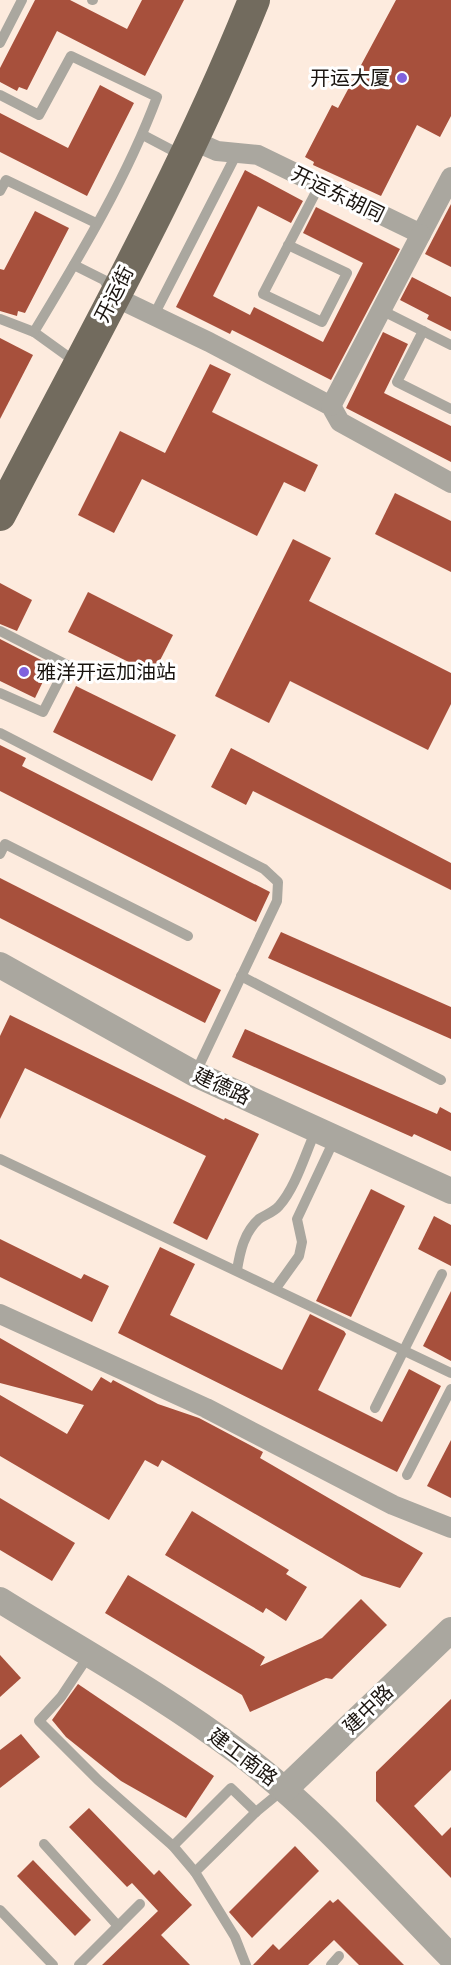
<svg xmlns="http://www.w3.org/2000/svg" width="451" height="1965" font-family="'Open Sans','Noto Sans SC',sans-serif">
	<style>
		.building { fill: #a7503c }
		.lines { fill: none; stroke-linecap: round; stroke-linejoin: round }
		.service { stroke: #aaa79f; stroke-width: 10 }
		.minor { stroke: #aaa79f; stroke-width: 20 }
		.tertiary { stroke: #aaa79f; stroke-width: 26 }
		.primary { stroke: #726b5e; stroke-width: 32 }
		.poi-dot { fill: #8062dd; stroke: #fff; stroke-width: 2 }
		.labels { text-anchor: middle; stroke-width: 6; stroke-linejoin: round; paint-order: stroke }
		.poi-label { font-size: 20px; fill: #1a140f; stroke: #fff; text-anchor: end }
		.street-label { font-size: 20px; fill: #1a140f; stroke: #fff }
	</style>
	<rect width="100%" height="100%" fill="#fdebde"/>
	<!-- building -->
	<g class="building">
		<path d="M35 0H70L127 29 142 0H184L145 76 57 31 27 90 19 87 17 91 0 82V68Z"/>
		<path d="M396 0H451V116L440 137 417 125 381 196 313 165 314 162 305 157 332 105 338 108Z"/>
		<path d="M100 85 134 103 87 196 0 152V113L68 148Z"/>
		<path d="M245 170 303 201 291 223 258 206 213 296 250 315 254 307 323 342 363 263 303 233 316 207 400 249 331 380 232 330 230 334 176 307Z"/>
		<path d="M451 204V267L425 254Z"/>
		<path d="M35 211 69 228 25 313 18 311 17 316 0 311V269L4 270Z"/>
		<path d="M412 277 451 297V331L427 319 429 315 400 300Z"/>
		<path d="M383 332 408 344 384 393 451 426V462L346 408Z"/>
		<path d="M0 338 33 355 0 419Z"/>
		<path d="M210 364 231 374 212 412 318 465 305 492 284 482 257 536 142 479 114 533 78 515 120 431 165 453Z"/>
		<path d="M395 493 451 521V572L375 534Z"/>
		<path d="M293 539 331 558 309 601 451 673V704L428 750 290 681 269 723 215 696Z"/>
		<path d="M0 583 32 600 17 631 0 624Z"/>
		<path d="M88 592 173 635 153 674 68 632Z"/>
		<path d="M0 639 51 665 35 698 0 681Z"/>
		<path d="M76 686 176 735 152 781 53 732Z"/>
		<path d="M0 745 26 758 22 766 270 892 256 922 0 791Z"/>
		<path d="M231 748 451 863V890L253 791 246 805 211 787Z"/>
		<path d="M0 878 221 990 205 1023 0 918Z"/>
		<path d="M281 932 451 1007V1039L268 958Z"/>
		<path d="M10 1015 224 1120 225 1118 259 1134 207 1240 173 1223 206 1156 25 1068 0 1119V1036Z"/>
		<path d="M245 1029 437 1114 440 1107 451 1113V1151L414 1134 412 1137 232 1057Z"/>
		<path d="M371 1189 405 1206 351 1317 316 1301Z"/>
		<path d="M434 1216 451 1225V1266L418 1249Z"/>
		<path d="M0 1239 81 1279 84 1274 109 1286 92 1322 0 1277Z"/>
		<path d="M160 1247 195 1264 170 1315 282 1370 310 1314 344 1331 346 1334 318 1390 382 1422 409 1369 441 1386 397 1472 118 1333Z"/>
		<path d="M451 1291V1361L423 1346Z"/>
		<path d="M0 1338 92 1391 101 1377 111 1383 113 1380 158 1404 199 1418 263 1452 260 1458 423 1553 400 1588 362 1576 162 1460 158 1467 145 1460 109 1520 0 1456V1395L67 1434 84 1405 0 1383Z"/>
		<path d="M451 1440V1498L427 1486Z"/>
		<path d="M0 1498 75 1543 52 1581 0 1550Z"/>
		<path d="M192 1511 289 1570 286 1574 307 1587 286 1621 266 1608 263 1613 165 1555Z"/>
		<path d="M128 1575 265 1657 260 1666 322 1638 361 1599 387 1625 332 1679 326 1678 250 1712 242 1695 105 1613Z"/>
		<path d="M0 1655 21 1678 0 1697Z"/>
		<path d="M78 1684 214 1776 186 1818 121 1781 66 1737 52 1720Z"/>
		<path d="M451 1699V1770L414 1806 442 1836 451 1827V1878L376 1801V1772Z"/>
		<path d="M21 1734 40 1757 0 1788V1750Z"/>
		<path d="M89 1808 154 1875 159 1870 192 1905 161 1935 190 1965H102L158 1911 132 1883 127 1887 69 1827Z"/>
		<path d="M295 1846 319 1871 252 1938 229 1912Z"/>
		<path d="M33 1860 91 1920 75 1936 17 1876Z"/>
		<path d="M338 1899 404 1965H359L334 1940 308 1965H253L273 1944 279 1950 330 1900 333 1903Z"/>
	</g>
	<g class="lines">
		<!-- service -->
		<g class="service">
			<path d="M92 0H93"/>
			<path d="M0 43 22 0"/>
			<path d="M0 95 39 115 71 56 157 97C126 180 79 257 34 332L77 363"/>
			<path d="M143 135 183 156"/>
			<path d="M0 191 6 180 96 223"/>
			<path d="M288 245 347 273 322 322 263 294 319 186"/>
			<path d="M74 265 104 280 111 292"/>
			<path d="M381 310 451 345"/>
			<path d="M154 315 237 153"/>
			<path d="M0 319 34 332"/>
			<path d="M423 331 397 382 451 409"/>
			<path d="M0 631 67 665 43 712 0 693"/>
			<path d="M0 733 264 869 278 882 277 901 195 1074"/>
			<path d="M0 854 5 844 188 936"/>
			<path d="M241 976 441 1080"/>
			<path d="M0 1159 451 1373"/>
			<path d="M237 1270C240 1252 244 1232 259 1219 265 1215 274 1212 279 1206 296 1187 305 1154 316 1130"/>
			<path d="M276 1288 299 1256 302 1242 297 1219 335 1138"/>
			<path d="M375 1408 442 1274"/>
			<path d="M407 1475 451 1389"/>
			<path d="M89 1655 61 1697 39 1721 98 1780 173 1846 195 1872"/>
			<path d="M44 1844 118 1926"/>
			<path d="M173 1846 231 1788 256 1812"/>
			<path d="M0 1910 53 1965"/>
			<path d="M79 1965 140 1904"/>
			<path d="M246 1965 235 1937 195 1872 256 1812 284 1789"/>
			<path d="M331 1965 339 1956"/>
		</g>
		<!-- minor -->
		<g class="minor">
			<path d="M192 140 217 151 258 155 421 234 451 177"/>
			<path d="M113 296 209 342 331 406 340 422 451 483"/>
			<path d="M331 406 421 234"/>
			<path d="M0 1314 206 1408 393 1505 451 1528"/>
		</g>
		<!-- tertiary -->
		<g class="tertiary">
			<path d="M0 965 195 1074 451 1191"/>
			<path d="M0 1600C80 1650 163 1695 238 1752 315 1809 384 1889 451 1957"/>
			<path d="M285 1789 451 1630"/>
		</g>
		<!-- primary -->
		<path class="primary" d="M0 515C88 345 183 177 254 0"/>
	</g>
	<!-- markers -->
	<g class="poi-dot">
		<circle cx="402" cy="78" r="6"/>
		<circle cx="24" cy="672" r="6"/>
	</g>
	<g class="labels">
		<!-- poi labels -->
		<g class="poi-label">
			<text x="390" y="85">开运大厦</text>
			<text x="36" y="679" text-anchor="start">雅洋开运加油站</text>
		</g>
		<!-- street labels -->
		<g class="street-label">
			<text transform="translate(338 194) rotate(26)" y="7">开运东胡同</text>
			<text transform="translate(114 294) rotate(-63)" y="7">开运街</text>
			<text transform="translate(222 1086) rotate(25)" y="7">建德路</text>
			<text transform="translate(368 1709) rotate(-44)" y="7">建中路</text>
			<text transform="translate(243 1757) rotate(37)" y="7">建工南路</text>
		</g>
	</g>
</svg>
